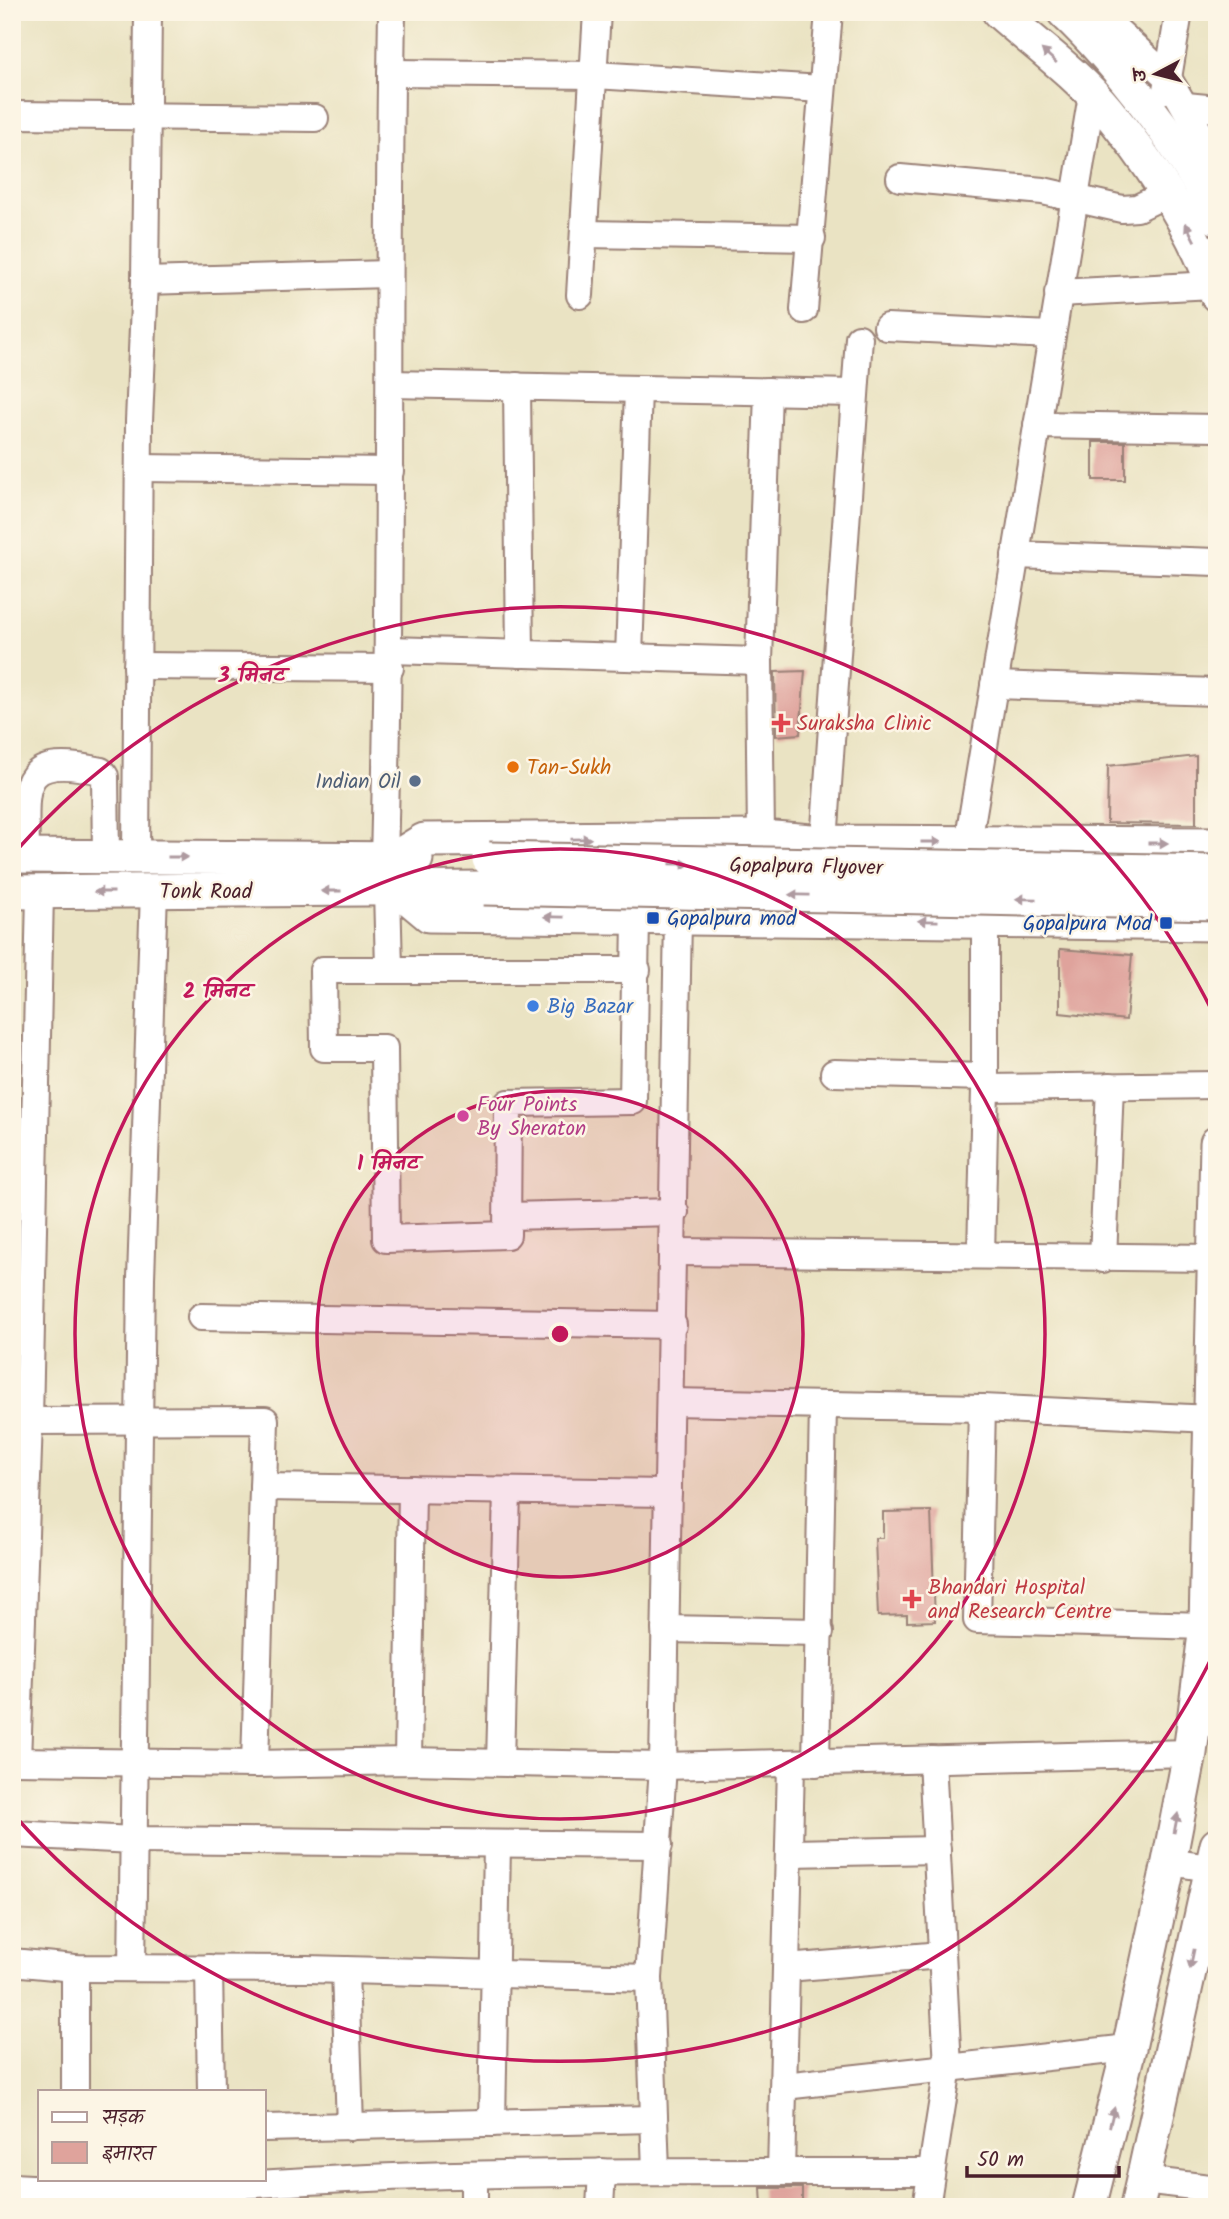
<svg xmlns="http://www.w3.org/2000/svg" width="1229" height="2219" font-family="Kalam,'Playpen Sans Deva',sans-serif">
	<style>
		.building { fill: #dfa39c }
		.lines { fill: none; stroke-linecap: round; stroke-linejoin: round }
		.minor-casing { stroke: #9a8177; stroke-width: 30 }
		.major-casing { stroke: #9a8177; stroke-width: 37 }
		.minor { stroke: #fff; stroke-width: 26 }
		.major { stroke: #fff; stroke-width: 33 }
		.major-bridge-casing { stroke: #9a8177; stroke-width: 37; stroke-linecap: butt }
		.major-bridge { stroke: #fff; stroke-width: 33 }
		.oneway { fill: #ae9aa0 }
		.ring { fill: none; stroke: #c2185b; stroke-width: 3.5 }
		.health-dot { fill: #e0444e; stroke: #fcf5e5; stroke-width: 2.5 }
		.food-dot { fill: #e8710a; stroke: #fcf5e5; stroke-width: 2.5 }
		.service-dot { fill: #5c6f8a; stroke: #fcf5e5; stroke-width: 2.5 }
		.transit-dot { fill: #1a4fb4; stroke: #fcf5e5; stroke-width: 2.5 }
		.shop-dot { fill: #3f7fe0; stroke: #fcf5e5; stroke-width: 2.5 }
		.hotel-dot { fill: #d1479c; stroke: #fcf5e5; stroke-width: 2.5 }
		.labels { text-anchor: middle; stroke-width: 5; stroke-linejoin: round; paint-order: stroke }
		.health-label { font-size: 21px; fill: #be3a42; stroke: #fcf5e5; text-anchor: start }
		.food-label { font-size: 21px; fill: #c56008; stroke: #fcf5e5; text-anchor: start }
		.service-label { font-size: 21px; fill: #4e5e75; stroke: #fcf5e5; text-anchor: end }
		.street-label { font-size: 21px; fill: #4a1f2b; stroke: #fcf5e5 }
		.transit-label { font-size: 21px; fill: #164399; stroke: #fcf5e5; text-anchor: start }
		.shop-label { font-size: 21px; fill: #366cbe; stroke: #fcf5e5; text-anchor: start }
		.hotel-label { font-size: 21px; fill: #b23c85; stroke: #fcf5e5; text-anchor: start }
		.centre { fill: #c2185b; stroke: #fcf5e5; stroke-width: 3.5 }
		.ring-label { font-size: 21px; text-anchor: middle; font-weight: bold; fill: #c2185b; stroke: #fcf5e5; stroke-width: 5; stroke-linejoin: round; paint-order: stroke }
	</style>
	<rect width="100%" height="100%" fill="#fcf5e5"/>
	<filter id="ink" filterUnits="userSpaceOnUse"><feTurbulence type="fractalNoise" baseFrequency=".0143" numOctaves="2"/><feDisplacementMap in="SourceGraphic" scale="14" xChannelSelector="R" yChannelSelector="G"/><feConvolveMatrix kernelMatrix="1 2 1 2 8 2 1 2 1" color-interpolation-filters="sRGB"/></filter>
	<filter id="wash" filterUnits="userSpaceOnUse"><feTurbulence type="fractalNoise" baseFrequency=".00686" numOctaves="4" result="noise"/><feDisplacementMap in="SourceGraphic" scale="28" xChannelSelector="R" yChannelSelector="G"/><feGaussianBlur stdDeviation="1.57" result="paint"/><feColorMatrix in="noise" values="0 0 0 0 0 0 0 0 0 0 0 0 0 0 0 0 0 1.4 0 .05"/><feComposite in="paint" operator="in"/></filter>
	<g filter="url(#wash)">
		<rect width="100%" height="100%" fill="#eae3c3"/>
		<g id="blocks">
			<!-- building -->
			<g class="building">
				<rect x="1093" y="442" width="32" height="38"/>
				<path d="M805 671 800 734 776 736 775 672Z"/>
				<path d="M1196 756V824L1107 823 1108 766Z"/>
				<path d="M1060 949 1132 955 1126 1020 1060 1013Z"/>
				<path d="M931 1511 935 1621 907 1622V1615L878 1616 875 1538H883V1512Z"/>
				<path d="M761 2188H802V2207H762Z"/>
			</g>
		</g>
	</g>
	<g filter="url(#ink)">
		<use href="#blocks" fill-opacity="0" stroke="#9a8177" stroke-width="2"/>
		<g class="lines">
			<defs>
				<g id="minor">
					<path d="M1097 12 1168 78 1217 163"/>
					<path d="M391 73 595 75 822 89"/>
					<path d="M1166 90 1179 12"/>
					<path d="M1186 106 1217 109"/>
					<path d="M12 115 315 118"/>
					<path d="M900 178 1043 191 1122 209 1137 208 1166 194"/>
					<path d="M585 234 812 238"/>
					<path d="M145 281 388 274"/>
					<path d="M1058 293 1213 285"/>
					<path d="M580 295 597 12"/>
					<path d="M804 310 829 12"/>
					<path d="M887 327 1051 335"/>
					<path d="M390 384 854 393"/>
					<path d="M517 386 520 654"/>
					<path d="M1037 425 1217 428"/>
					<path d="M139 468 390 471"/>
					<path d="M1015 555 1217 562"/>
					<path d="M390 650 759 661"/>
					<path d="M629 657 638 389"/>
					<path d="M137 666 390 668"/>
					<path d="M994 685 1217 692"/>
					<path d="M761 837 759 661 768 391"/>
					<path d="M824 842 859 338"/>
					<path d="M968 843 1092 95"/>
					<path d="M26 856C26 788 14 752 101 771L105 776 106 856"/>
					<path d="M136 856 139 421 145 281 148 12"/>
					<path d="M384 858C392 576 387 294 392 12"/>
					<path d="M387 890 389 969"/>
					<path d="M636 918 633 1101 508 1103 507 1235 386 1239 384 1048H324L323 970H637"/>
					<path d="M834 1073 985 1077"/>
					<path d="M985 1088 1217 1085"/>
					<path d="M508 1216 675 1212"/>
					<path d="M674 1252 1214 1258"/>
					<path d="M981 1254 985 1088V921"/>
					<path d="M1103 1259 1110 1086"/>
					<path d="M201 1317 673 1325"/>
					<path d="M671 1402 982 1408 1211 1419"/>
					<path d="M982 1408 977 1620 1206 1626"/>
					<path d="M12 1419 29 1421 265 1420 255 1764"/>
					<path d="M263 1487 668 1493"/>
					<path d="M665 1629 820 1632"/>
					<path d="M12 1761 255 1764 408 1761 663 1766 1190 1753"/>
					<path d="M17 1761 29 1421 40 892"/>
					<path d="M408 1761 412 1489"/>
					<path d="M500 1762 507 1491"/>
					<path d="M816 1763 823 1406"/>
					<path d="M12 1834 134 1840 659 1845"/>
					<path d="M791 1853 937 1850"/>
					<path d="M1169 1862 1217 1869"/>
					<path d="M12 1962 75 1968 307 1969 649 1978"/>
					<path d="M75 1968V2091"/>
					<path d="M132 1968 141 1278 154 891"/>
					<path d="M209 1968 211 2091"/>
					<path d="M787 1968 941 1955"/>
					<path d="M345 1970 350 2127"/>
					<path d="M784 2086 1129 2048"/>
					<path d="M492 2123 497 1844"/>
					<path d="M264 2128 654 2119"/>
					<path d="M656 2171 649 1978 663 1766 678 918"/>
					<path d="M781 2172 791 1765"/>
					<path d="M1144 2180 1217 2189"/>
					<path d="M12 2187C147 2195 283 2180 419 2176 589 2171 760 2172 931 2172"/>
					<path d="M474 2207V2175"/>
					<path d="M600 2207 602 2172"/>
					<path d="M926 2207 948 2067 932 1759"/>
				</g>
				<g id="major">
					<path d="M999 12C1035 44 1077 74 1107 110 1152 165 1194 228 1217 295"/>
					<path d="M1064 12C1116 61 1188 153 1217 218"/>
					<path d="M12 856 416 859"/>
					<path d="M395 858 424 840 761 837 824 842 1217 844"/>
					<path d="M399 890 429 915 1217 924"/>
					<path d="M12 892 484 888"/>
					<path d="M1089 2207 1129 2048 1169 1862 1190 1753 1206 1626 1217 1143"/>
					<path d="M1137 2207 1217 1845"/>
				</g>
			</defs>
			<!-- minor casing -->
			<use href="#minor" class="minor-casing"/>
			<!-- major casing -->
			<use href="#major" class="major-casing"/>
			<!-- minor -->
			<use href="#minor" class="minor"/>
			<!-- major -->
			<use href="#major" class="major"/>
			<defs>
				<g id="major-bridge">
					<path d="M489 859 1217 872"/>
					<path d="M484 888 1217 903"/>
				</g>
			</defs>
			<!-- major-bridge casing -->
			<use href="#major-bridge" class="major-bridge-casing"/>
			<!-- major-bridge -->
			<use href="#major-bridge" class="major-bridge"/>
		</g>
		<!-- one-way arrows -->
		<defs><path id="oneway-solid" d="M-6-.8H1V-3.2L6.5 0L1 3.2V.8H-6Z" transform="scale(1.75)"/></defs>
		<g class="oneway">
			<use href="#oneway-solid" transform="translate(1049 56) rotate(-138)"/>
			<use href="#oneway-solid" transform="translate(1190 232) rotate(-117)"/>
			<use href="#oneway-solid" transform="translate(581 839) rotate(-1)"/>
			<use href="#oneway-solid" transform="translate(931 842)"/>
			<use href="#oneway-solid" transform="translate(1158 843)"/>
			<use href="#oneway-solid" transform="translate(178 857)"/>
			<use href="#oneway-solid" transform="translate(680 864) rotate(1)"/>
			<use href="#oneway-solid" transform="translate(331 891) rotate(180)"/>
			<use href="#oneway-solid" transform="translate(104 892) rotate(180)"/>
			<use href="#oneway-solid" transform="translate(799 895) rotate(-179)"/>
			<use href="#oneway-solid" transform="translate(1026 899) rotate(-179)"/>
			<use href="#oneway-solid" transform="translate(554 917) rotate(-179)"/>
			<use href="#oneway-solid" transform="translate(928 921) rotate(-179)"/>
			<use href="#oneway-solid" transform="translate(1176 1823) rotate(-79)"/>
			<use href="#oneway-solid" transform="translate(1192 1959) rotate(102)"/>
			<use href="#oneway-solid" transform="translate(1112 2117) rotate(-76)"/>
		</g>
	</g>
	<!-- distance rings -->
	<circle cx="560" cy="1334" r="243" fill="#c2185b" fill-opacity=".12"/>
	<g class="ring">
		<circle cx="560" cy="1334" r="243"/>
		<circle cx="560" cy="1334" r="485"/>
		<path d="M1214 1653A728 728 0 0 1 15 1816M15 852A728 728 0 0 1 1214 1015"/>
	</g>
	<!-- markers -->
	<g class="health-dot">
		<path d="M777.5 712.5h7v7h7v7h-7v7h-7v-7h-7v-7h7z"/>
		<path d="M908.5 1588.5h7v7h7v7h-7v7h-7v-7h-7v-7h7z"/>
	</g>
	<circle class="food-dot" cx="513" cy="767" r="7"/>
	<circle class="service-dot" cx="415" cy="781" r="7"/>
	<g class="transit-dot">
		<rect x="646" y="911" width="14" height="14" rx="3.5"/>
		<rect x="1159" y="916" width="14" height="14" rx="3.5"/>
	</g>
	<circle class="shop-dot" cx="533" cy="1006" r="7"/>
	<circle class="hotel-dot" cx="463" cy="1116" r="7"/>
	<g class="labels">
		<!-- health labels -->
		<g class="health-label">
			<text x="797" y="730">Suraksha Clinic</text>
			<text x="928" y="1594">Bhandari Hospital<tspan x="928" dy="24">and Research Centre</tspan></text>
		</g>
		<!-- food labels -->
		<g class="food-label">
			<text x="527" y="774">Tan-Sukh</text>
		</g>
		<!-- service labels -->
		<g class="service-label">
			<text x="401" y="788">Indian Oil</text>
		</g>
		<!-- street labels -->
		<g class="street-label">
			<text transform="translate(806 866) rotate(1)" y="7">Gopalpura Flyover</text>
			<text x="206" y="898">Tonk Road</text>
		</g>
		<!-- transit labels -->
		<g class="transit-label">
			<text x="667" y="925">Gopalpura mod</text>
			<text x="1152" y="930" text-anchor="end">Gopalpura Mod</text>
		</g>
		<!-- shop labels -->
		<g class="shop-label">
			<text x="547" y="1013">Big Bazar</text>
		</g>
		<!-- hotel labels -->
		<g class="hotel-label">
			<text x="477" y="1111">Four Points<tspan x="477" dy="24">By Sheraton</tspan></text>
		</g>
	</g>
	<circle cx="560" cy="1334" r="10" class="centre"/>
	<g class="ring-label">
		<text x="252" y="682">3 मिनट</text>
		<text x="217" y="998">2 मिनट</text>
		<text x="388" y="1170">1 मिनट</text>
	</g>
	<!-- margin -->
	<rect width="1229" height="2219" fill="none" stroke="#fcf5e5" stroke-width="42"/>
	<!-- legend -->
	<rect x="38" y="2090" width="228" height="91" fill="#fcf5e5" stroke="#b59f9b" stroke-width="2"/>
	<rect x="52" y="2112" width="35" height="10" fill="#ffffff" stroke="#b59f9b" stroke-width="2"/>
	<text x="102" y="2124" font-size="21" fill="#4a1f2b">सड़क</text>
	<rect x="52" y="2142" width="35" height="21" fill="#dfa39c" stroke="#b59f9b" stroke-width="2"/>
	<text x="102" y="2160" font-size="21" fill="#4a1f2b">इमारत</text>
	<!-- north arrow -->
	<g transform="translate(1156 74) rotate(263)" stroke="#fcf5e5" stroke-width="5" paint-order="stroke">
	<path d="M0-5L12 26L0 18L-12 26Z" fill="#4a1f2b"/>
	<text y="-10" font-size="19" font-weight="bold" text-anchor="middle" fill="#4a1f2b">उ</text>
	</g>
	<!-- scale -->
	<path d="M967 2166v10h152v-10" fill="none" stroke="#4a1f2b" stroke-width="3.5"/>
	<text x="977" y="2166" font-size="21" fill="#4a1f2b" stroke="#fcf5e5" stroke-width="5" paint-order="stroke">50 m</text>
</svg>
